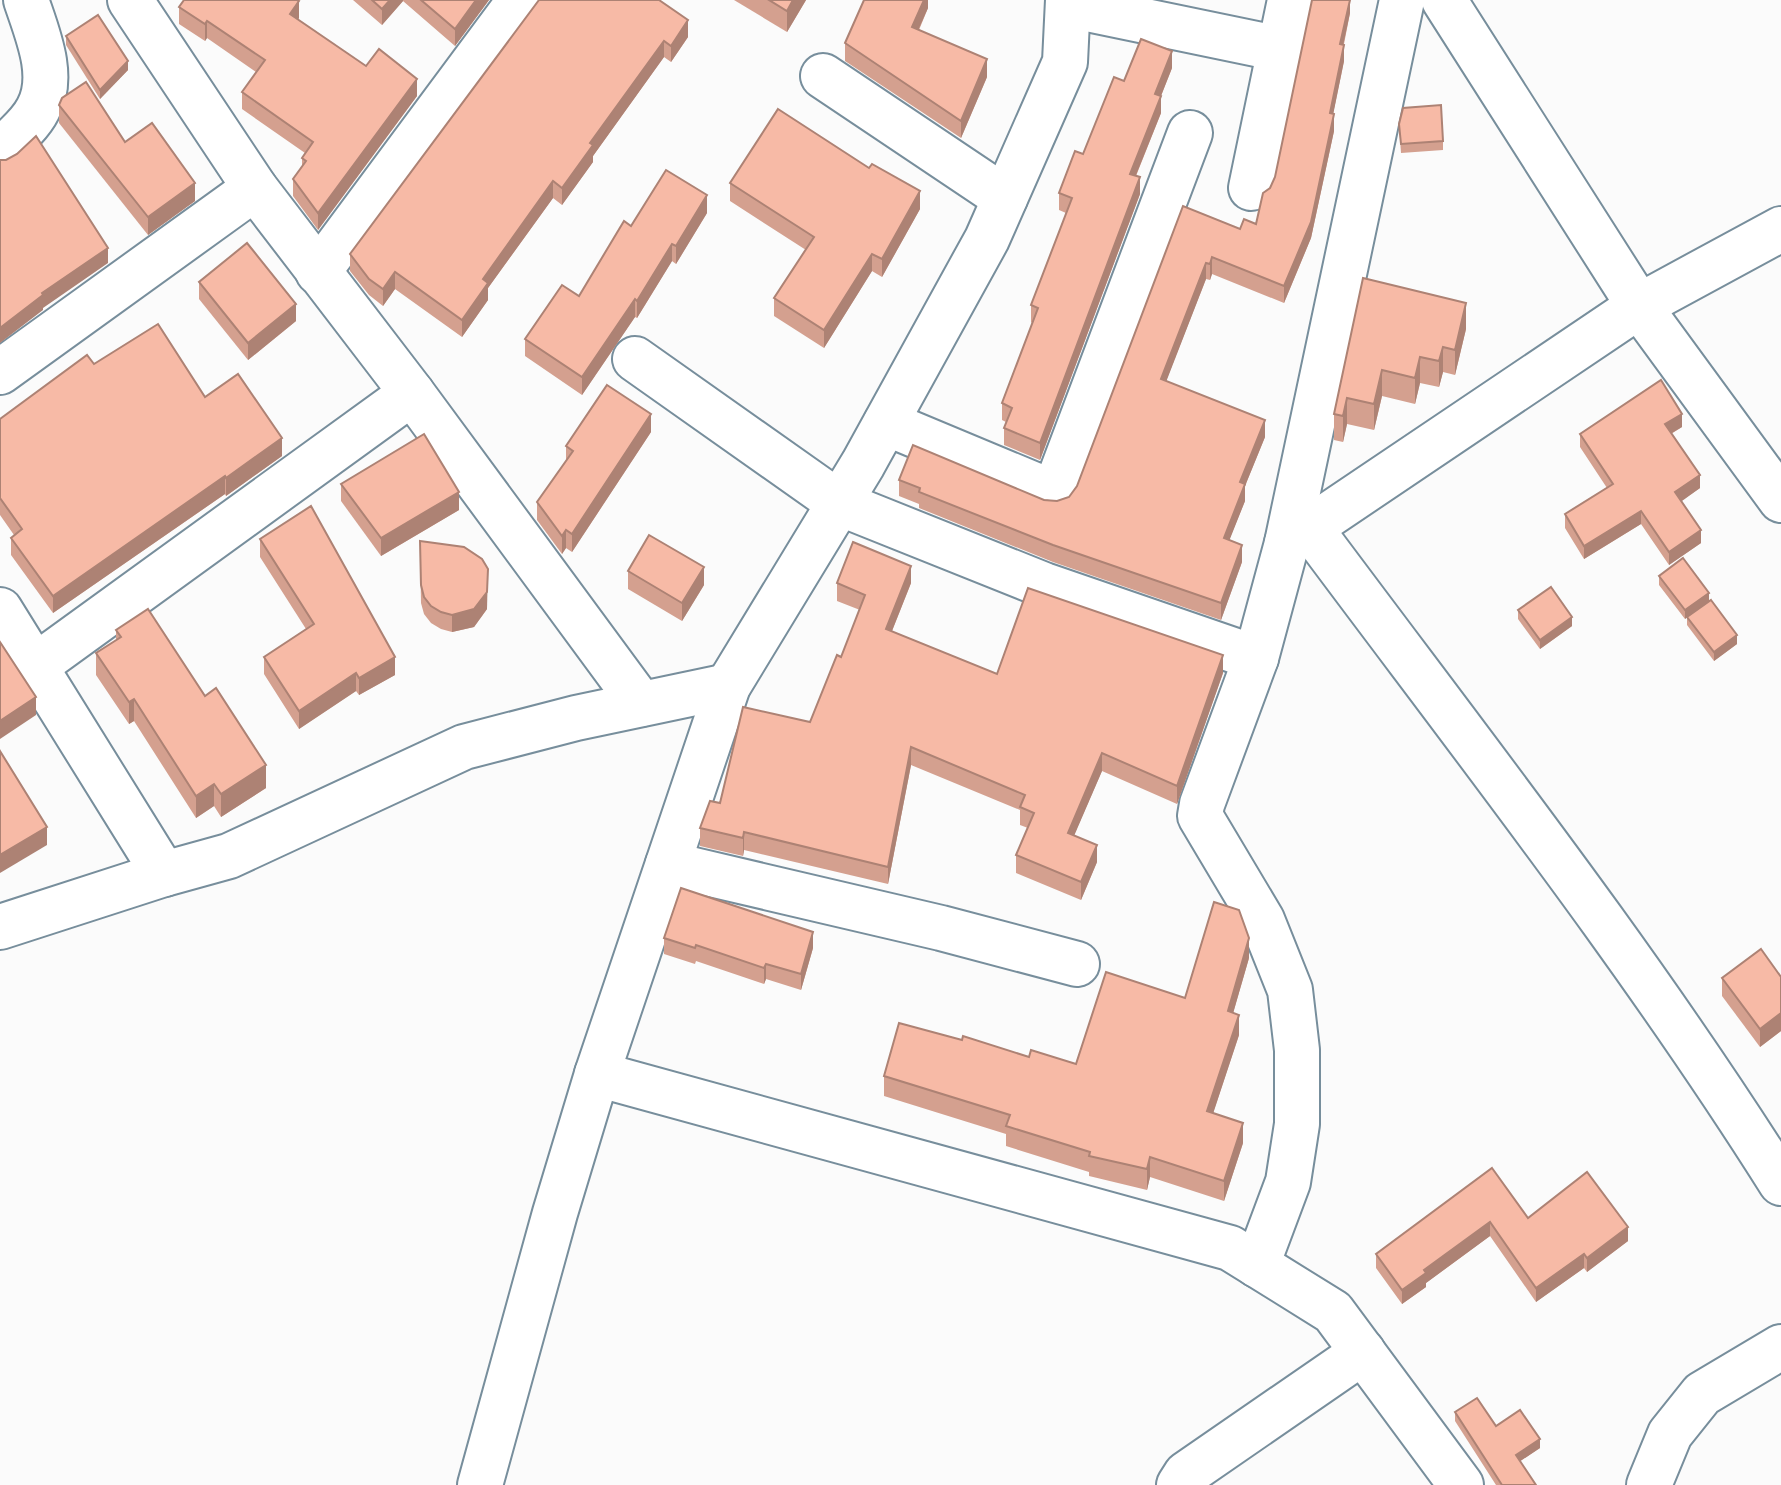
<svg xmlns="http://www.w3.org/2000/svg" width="1781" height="1485" font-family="Merriweather,serif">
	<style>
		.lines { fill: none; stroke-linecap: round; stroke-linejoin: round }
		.street-casing { stroke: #778e9c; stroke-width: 48 }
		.secondary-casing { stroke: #778e9c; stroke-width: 48 }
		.street { stroke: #fff; stroke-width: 44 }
		.secondary { stroke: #fff; stroke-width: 44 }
		.wall { fill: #d4a08f }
		.shaded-wall { fill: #ad8274 }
		.building { fill: #f7baa6; stroke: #ad8274; stroke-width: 2 }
	</style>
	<rect width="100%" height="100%" fill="#fbfbfb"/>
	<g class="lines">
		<defs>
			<g id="street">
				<path d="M130 0 255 188 412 393 641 704"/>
				<path d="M1444 0 1639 306 1781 500"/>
				<path d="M1068 5 1280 49"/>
				<path d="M823 76 1005 198"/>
				<path d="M0 151C13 139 30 125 38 109 56 76 37 33 26 0"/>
				<path d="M1251 188 1290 0"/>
				<path d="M318 272 520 0"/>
				<path d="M635 359 839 503 1044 585 1256 658"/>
				<path d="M0 372 255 188"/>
				<path d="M886 423 1054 493 1190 133"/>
				<path d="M1310 528C1470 743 1638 956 1781 1183"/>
				<path d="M1287 543 1639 306 1781 229"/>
				<path d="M0 610 164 874"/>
				<path d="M34 667 412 393"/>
				<path d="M668 864 941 928 1077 964"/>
				<path d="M1257 1265 1288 1182 1297 1124V1050L1290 990 1262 920 1200 816 1202 804 1256 658 1287 543 1402 0"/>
				<path d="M480 1485 555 1213 597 1074"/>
				<path d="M1179 1485 1186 1474 1363 1352"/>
				<path d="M1649 1485 1670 1434 1702 1394 1781 1347"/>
			</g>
			<g id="secondary">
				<path d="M1068 0 1065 62 987 239 863 464 728 686 597 1074 1230 1248 1333 1312 1461 1485"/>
				<path d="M0 927 164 874 229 856 464 747 576 718 728 686"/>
			</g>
		</defs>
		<!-- street casing -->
		<use href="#street" class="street-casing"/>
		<!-- secondary casing -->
		<use href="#secondary" class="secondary-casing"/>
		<!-- street -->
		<use href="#street" class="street"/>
		<!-- secondary -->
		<use href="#secondary" class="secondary"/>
	</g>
	<!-- wall -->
	<g class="wall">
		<path d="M353 0H489L455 46 403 1 382 25Z"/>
		<path d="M539 0 688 37 671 62 664 57 593 156V162L562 205 553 198 488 288V300L462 337 395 289 383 306 369 295 350 271V254Z"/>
		<path d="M734 0H806L787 32Z"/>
		<path d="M864 0H928V8L919 30 987 77 961 138 845 61V43Z"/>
		<path d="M1350 0V13L1344 44V61L1333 114 1334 131 1311 238 1284 303 1212 274 1210 280 1206 279 1166 381 1265 437 1245 486V501L1229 540 1242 562 1221 620 1053 562 919 508V504L899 496V480L1057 501 1069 497 1077 486 1183 206 1240 229 1256 224Z"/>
		<path d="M179 7 299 18 297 20 366 66 417 96 318 230 293 196V179L302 166V158L305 153 242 109V92L256 72 207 38 205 41 179 24Z"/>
		<path d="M66 36 128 70 100 99 66 45Z"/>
		<path d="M1172 68 1161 96V113L1136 176 1140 194 1040 460 1004 445V428L1006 422 1002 420V403L1032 323 1031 322V305L1066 213 1059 210V193L1083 154 1124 81Z"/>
		<path d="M59 105 125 142 195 201 148 235 59 123Z"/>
		<path d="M1399 124 1443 141V150L1401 153Z"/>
		<path d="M869 168 920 209 882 277 872 271 824 348 774 316V298L806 250 730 201V183Z"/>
		<path d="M707 213 676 264 672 261 637 318 635 317 582 395 525 356V339L579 296 631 226Z"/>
		<path d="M1363 278 1466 329 1455 375 1443 372 1439 387 1420 383 1415 404 1382 396 1374 430 1347 424 1343 442 1334 440V414Z"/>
		<path d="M199 282 296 321 248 360 199 299Z"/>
		<path d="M94 364 205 397 282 456 226 496 225 494 53 613 11 555V538L14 535 0 515V419Z"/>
		<path d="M1682 427 1671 434 1700 488 1681 501 1701 543 1669 565 1641 524 1584 559 1565 528V514L1607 488 1580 447V434Z"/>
		<path d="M651 432 572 552 566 548 562 554 537 520V502L566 462V446Z"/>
		<path d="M341 484 459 510 381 556 341 501Z"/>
		<path d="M260 539 395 675 359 695 356 691 299 729 264 674V657L306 629 260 557Z"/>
		<path d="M420 541 487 609 474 627 452 632 441 629 431 623 424 614 421 603Z"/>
		<path d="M628 571 704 585 682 621 628 589Z"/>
		<path d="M1659 576 1709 601 1737 644 1714 661 1687 625V617L1685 619 1659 585Z"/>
		<path d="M837 583H911L892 631 997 674 1223 673 1177 804 1102 771 1074 835 1097 862 1081 900 1016 873V855L1028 828 1020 825V810L911 765 888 884 744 850 743 856 700 846V828L720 803 810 722 841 657 860 610 837 601Z"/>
		<path d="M1518 610 1572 626 1540 649 1518 619Z"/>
		<path d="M116 630 205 696 266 788 221 817 214 806 196 818 134 721 129 724 96 675V653L116 640Z"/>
		<path d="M664 938 813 948 801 990 766 979 764 984 696 961 695 964 664 954Z"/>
		<path d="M1249 958 1233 1013 1239 1035 1213 1113 1243 1143 1224 1201 1150 1177 1147 1190 1089 1176V1172L1006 1146V1134L884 1096V1076L1076 1064Z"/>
		<path d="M1781 977V1031L1760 1047 1722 996V978Z"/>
		<path d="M1492 1168 1528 1218 1628 1241 1587 1272 1584 1268 1536 1302 1490 1236 1426 1283V1287L1402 1304 1376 1268V1254Z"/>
		<path d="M1455 1412 1496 1426 1540 1448 1520 1461 1536 1485H1496L1455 1421Z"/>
	</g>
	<!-- shaded-wall -->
	<g class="shaded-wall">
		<path d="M390 0H403V1L382 25V9Z"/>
		<path d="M476 0H489L455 46V29Z"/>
		<path d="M793 0H806L787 32V11Z"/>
		<path d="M924 0H928V8L912 44V27Z"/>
		<path d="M1350 0V13L1340 60V44Z"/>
		<path d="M299 1V18L290 31V14Z"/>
		<path d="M688 20V37L671 62V46Z"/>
		<path d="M207 21V38L205 41V24Z"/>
		<path d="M664 41V57L593 156V162L562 205V188L590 143Z"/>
		<path d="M1344 45V61L1330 130V113Z"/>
		<path d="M1172 51V68L1155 111V94Z"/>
		<path d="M987 59V77L961 138V121Z"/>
		<path d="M128 61V70L100 99V90Z"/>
		<path d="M417 79V96L318 230V213Z"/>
		<path d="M1161 96V113L1130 190V174Z"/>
		<path d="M1334 114V131L1311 238 1284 303V286Z"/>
		<path d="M1140 177V194L1040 460V443Z"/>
		<path d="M553 181V198L488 288V300L462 337V320L483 279Z"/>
		<path d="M195 183V201L148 235V217Z"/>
		<path d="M920 191V209L882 277V259Z"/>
		<path d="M707 195V213L676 264V246Z"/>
		<path d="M672 244V261L637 318V301Z"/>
		<path d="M108 248V263L43 308V310L0 343V328L42 293Z"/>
		<path d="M872 254V271L824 348V330Z"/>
		<path d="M1212 257V274L1210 280V264Z"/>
		<path d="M1206 263V279L1161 395V379Z"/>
		<path d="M395 272V289L383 306V289Z"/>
		<path d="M635 299V317L582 395V377Z"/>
		<path d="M1466 303V329L1455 375V350Z"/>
		<path d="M296 304V321L248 360V343Z"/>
		<path d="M1443 347V372L1439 387V361Z"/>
		<path d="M1420 357V383L1415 404V378Z"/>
		<path d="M1382 370V396L1374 430V404Z"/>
		<path d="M1347 398V424L1343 442V416Z"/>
		<path d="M651 414V432L572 552V534Z"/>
		<path d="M1682 414V427L1665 437V424Z"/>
		<path d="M1265 420V437L1245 486V501L1224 554V538L1240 482Z"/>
		<path d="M282 438V456L226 496V478Z"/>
		<path d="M1700 475V488L1675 506V492Z"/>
		<path d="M225 476V494L53 613V596Z"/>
		<path d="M459 492V510L381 556V538Z"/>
		<path d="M1641 511V524L1584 559V546Z"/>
		<path d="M566 530V548L562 554V536Z"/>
		<path d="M1701 530V543L1669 565V552Z"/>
		<path d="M1242 545V562L1221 620V603Z"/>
		<path d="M911 566V583L886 646V629Z"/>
		<path d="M704 567V585L682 621V603Z"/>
		<path d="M488 569 487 609 474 627 452 632V615Z"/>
		<path d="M1709 593V601L1685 619V610Z"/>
		<path d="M1572 617V626L1540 649V640Z"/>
		<path d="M1737 635V644L1714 661V652Z"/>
		<path d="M1223 655V673L1177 804V786Z"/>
		<path d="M395 657V675L359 695V678Z"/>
		<path d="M356 673V691L299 729V711Z"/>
		<path d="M36 697V715L0 739V721Z"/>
		<path d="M134 699V721L129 724V702Z"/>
		<path d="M911 747V765L888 884V867Z"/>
		<path d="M1102 753V771L1068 850V833Z"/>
		<path d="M266 765V788L221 817V794Z"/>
		<path d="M214 784V806L196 818V796Z"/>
		<path d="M47 827V845L0 873V855Z"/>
		<path d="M744 832V850L743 856V838Z"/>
		<path d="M1097 845V862L1081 900V882Z"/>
		<path d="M813 932V948L801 990V974Z"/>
		<path d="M1249 938V958L1228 1031V1011Z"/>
		<path d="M766 964V979L764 984V968Z"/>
		<path d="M1781 1013V1031L1760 1047V1029Z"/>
		<path d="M1239 1015V1035L1207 1132V1111Z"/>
		<path d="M1243 1123V1143L1224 1201V1181Z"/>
		<path d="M1150 1157V1177L1147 1190V1169Z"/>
		<path d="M1490 1222V1236L1426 1283V1287L1402 1304V1290L1424 1270Z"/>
		<path d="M1628 1227V1241L1587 1272V1258Z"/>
		<path d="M1584 1254V1268L1536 1302V1288Z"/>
		<path d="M1540 1439V1448L1516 1464V1455Z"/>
	</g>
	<!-- building -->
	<g class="building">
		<path d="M184 0H297L299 1 290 14 366 66 379 49 417 79 318 213 293 179 306 161 302 158 313 142 242 92 265 60 207 21 205 24 179 7Z"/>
		<path d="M372 0H390L382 9Z"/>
		<path d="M421 0H476L455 29Z"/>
		<path d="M539 0H659L688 20 671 46 664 41 590 143 593 145 562 188 553 181 483 279 488 283 462 320 395 272 383 289 369 279 350 254Z"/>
		<path d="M769 0H793L787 11Z"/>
		<path d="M864 0H924L912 27 987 59 961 121 845 43Z"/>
		<path d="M1312 0H1350L1340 44 1344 45 1330 113 1334 114 1311 222 1284 286 1212 257 1210 264 1206 263 1161 379 1265 420 1240 482 1245 484 1224 538 1242 545 1221 603 1053 545 919 492 920 488 899 480 913 445 1044 500 1057 501 1069 497 1077 486 1183 206 1240 229 1244 219 1256 224 1263 193 1270 188 1275 177Z"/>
		<path d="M98 15 128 61 100 90 66 36Z"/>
		<path d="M1141 39 1172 51 1155 94 1161 96 1130 174 1140 177 1040 443 1004 428 1012 408 1002 403 1038 308 1031 305 1072 198 1059 193 1075 151 1083 154 1114 77 1124 81Z"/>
		<path d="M86 82 125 142 152 123 195 183 148 217 59 105 62 98Z"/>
		<path d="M1441 105 1443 141 1401 144 1399 124 1403 108Z"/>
		<path d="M778 109 869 168 872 164 920 191 882 259 872 254 824 330 774 298 814 237 730 183Z"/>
		<path d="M36 136 108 248 42 293 43 295 0 328V160H6L17 154Z"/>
		<path d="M666 170 707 195 676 246 672 244 637 301 635 299 582 377 525 339 562 285 579 296 624 221 631 226Z"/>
		<path d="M247 243 296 304 248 343 199 282Z"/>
		<path d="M1363 278 1466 303 1455 350 1443 347 1439 361 1420 357 1415 378 1382 370 1374 404 1347 398 1343 416 1334 414Z"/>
		<path d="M158 324 205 397 238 374 282 438 226 478 225 476 53 596 11 538 22 529 0 498V419L87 355 94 364Z"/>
		<path d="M1661 380 1682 414 1665 424 1700 475 1675 492 1701 530 1669 552 1641 511 1584 546 1565 514 1613 484 1580 434Z"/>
		<path d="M607 385 651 414 572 534 566 530 562 536 537 502 573 451 566 446Z"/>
		<path d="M424 434 459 492 381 538 341 484Z"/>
		<path d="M311 506 395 657 359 678 356 673 299 711 264 657 314 624 260 539Z"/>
		<path d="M649 535 704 567 682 603 628 571Z"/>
		<path d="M420 541 464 547 482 559 488 569 487 592 474 609 452 615 441 612 431 606 424 597 421 585Z"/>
		<path d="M853 542 911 566 886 629 997 674 1028 588 1223 655 1177 786 1102 753 1068 833 1097 845 1081 882 1016 855 1034 813 1020 807 1025 795 911 747 888 867 744 832 743 838 700 828 710 801 720 803 743 707 810 722 837 655 841 657 865 595 837 583Z"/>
		<path d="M1683 558 1709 593 1685 610 1659 576Z"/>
		<path d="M1551 587 1572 617 1540 640 1518 610Z"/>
		<path d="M1711 600 1737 635 1714 652 1687 617Z"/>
		<path d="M148 609 205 696 216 688 266 765 221 794 214 784 196 796 134 699 129 702 96 653 121 637 116 630Z"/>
		<path d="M0 642 36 697 0 721Z"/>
		<path d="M0 751 47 827 0 855Z"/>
		<path d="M681 888 813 932 801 974 766 964 764 968 696 945 695 948 664 938Z"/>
		<path d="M1214 902 1239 910 1249 938 1228 1011 1239 1015 1207 1111 1243 1123 1224 1181 1150 1157 1147 1169 1089 1156 1090 1152 1006 1126 1010 1115 884 1076 899 1023 962 1040 963 1036 1029 1057 1031 1050 1076 1064 1106 972 1185 998Z"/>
		<path d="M1761 949 1781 977V1013L1760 1029 1722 978Z"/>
		<path d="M1492 1168 1528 1218 1587 1172 1628 1227 1587 1258 1584 1254 1536 1288 1490 1222 1424 1270 1426 1273 1402 1290 1376 1254Z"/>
		<path d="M1477 1398 1496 1426 1520 1410 1540 1439 1516 1455 1536 1485H1502L1455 1412Z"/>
	</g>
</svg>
